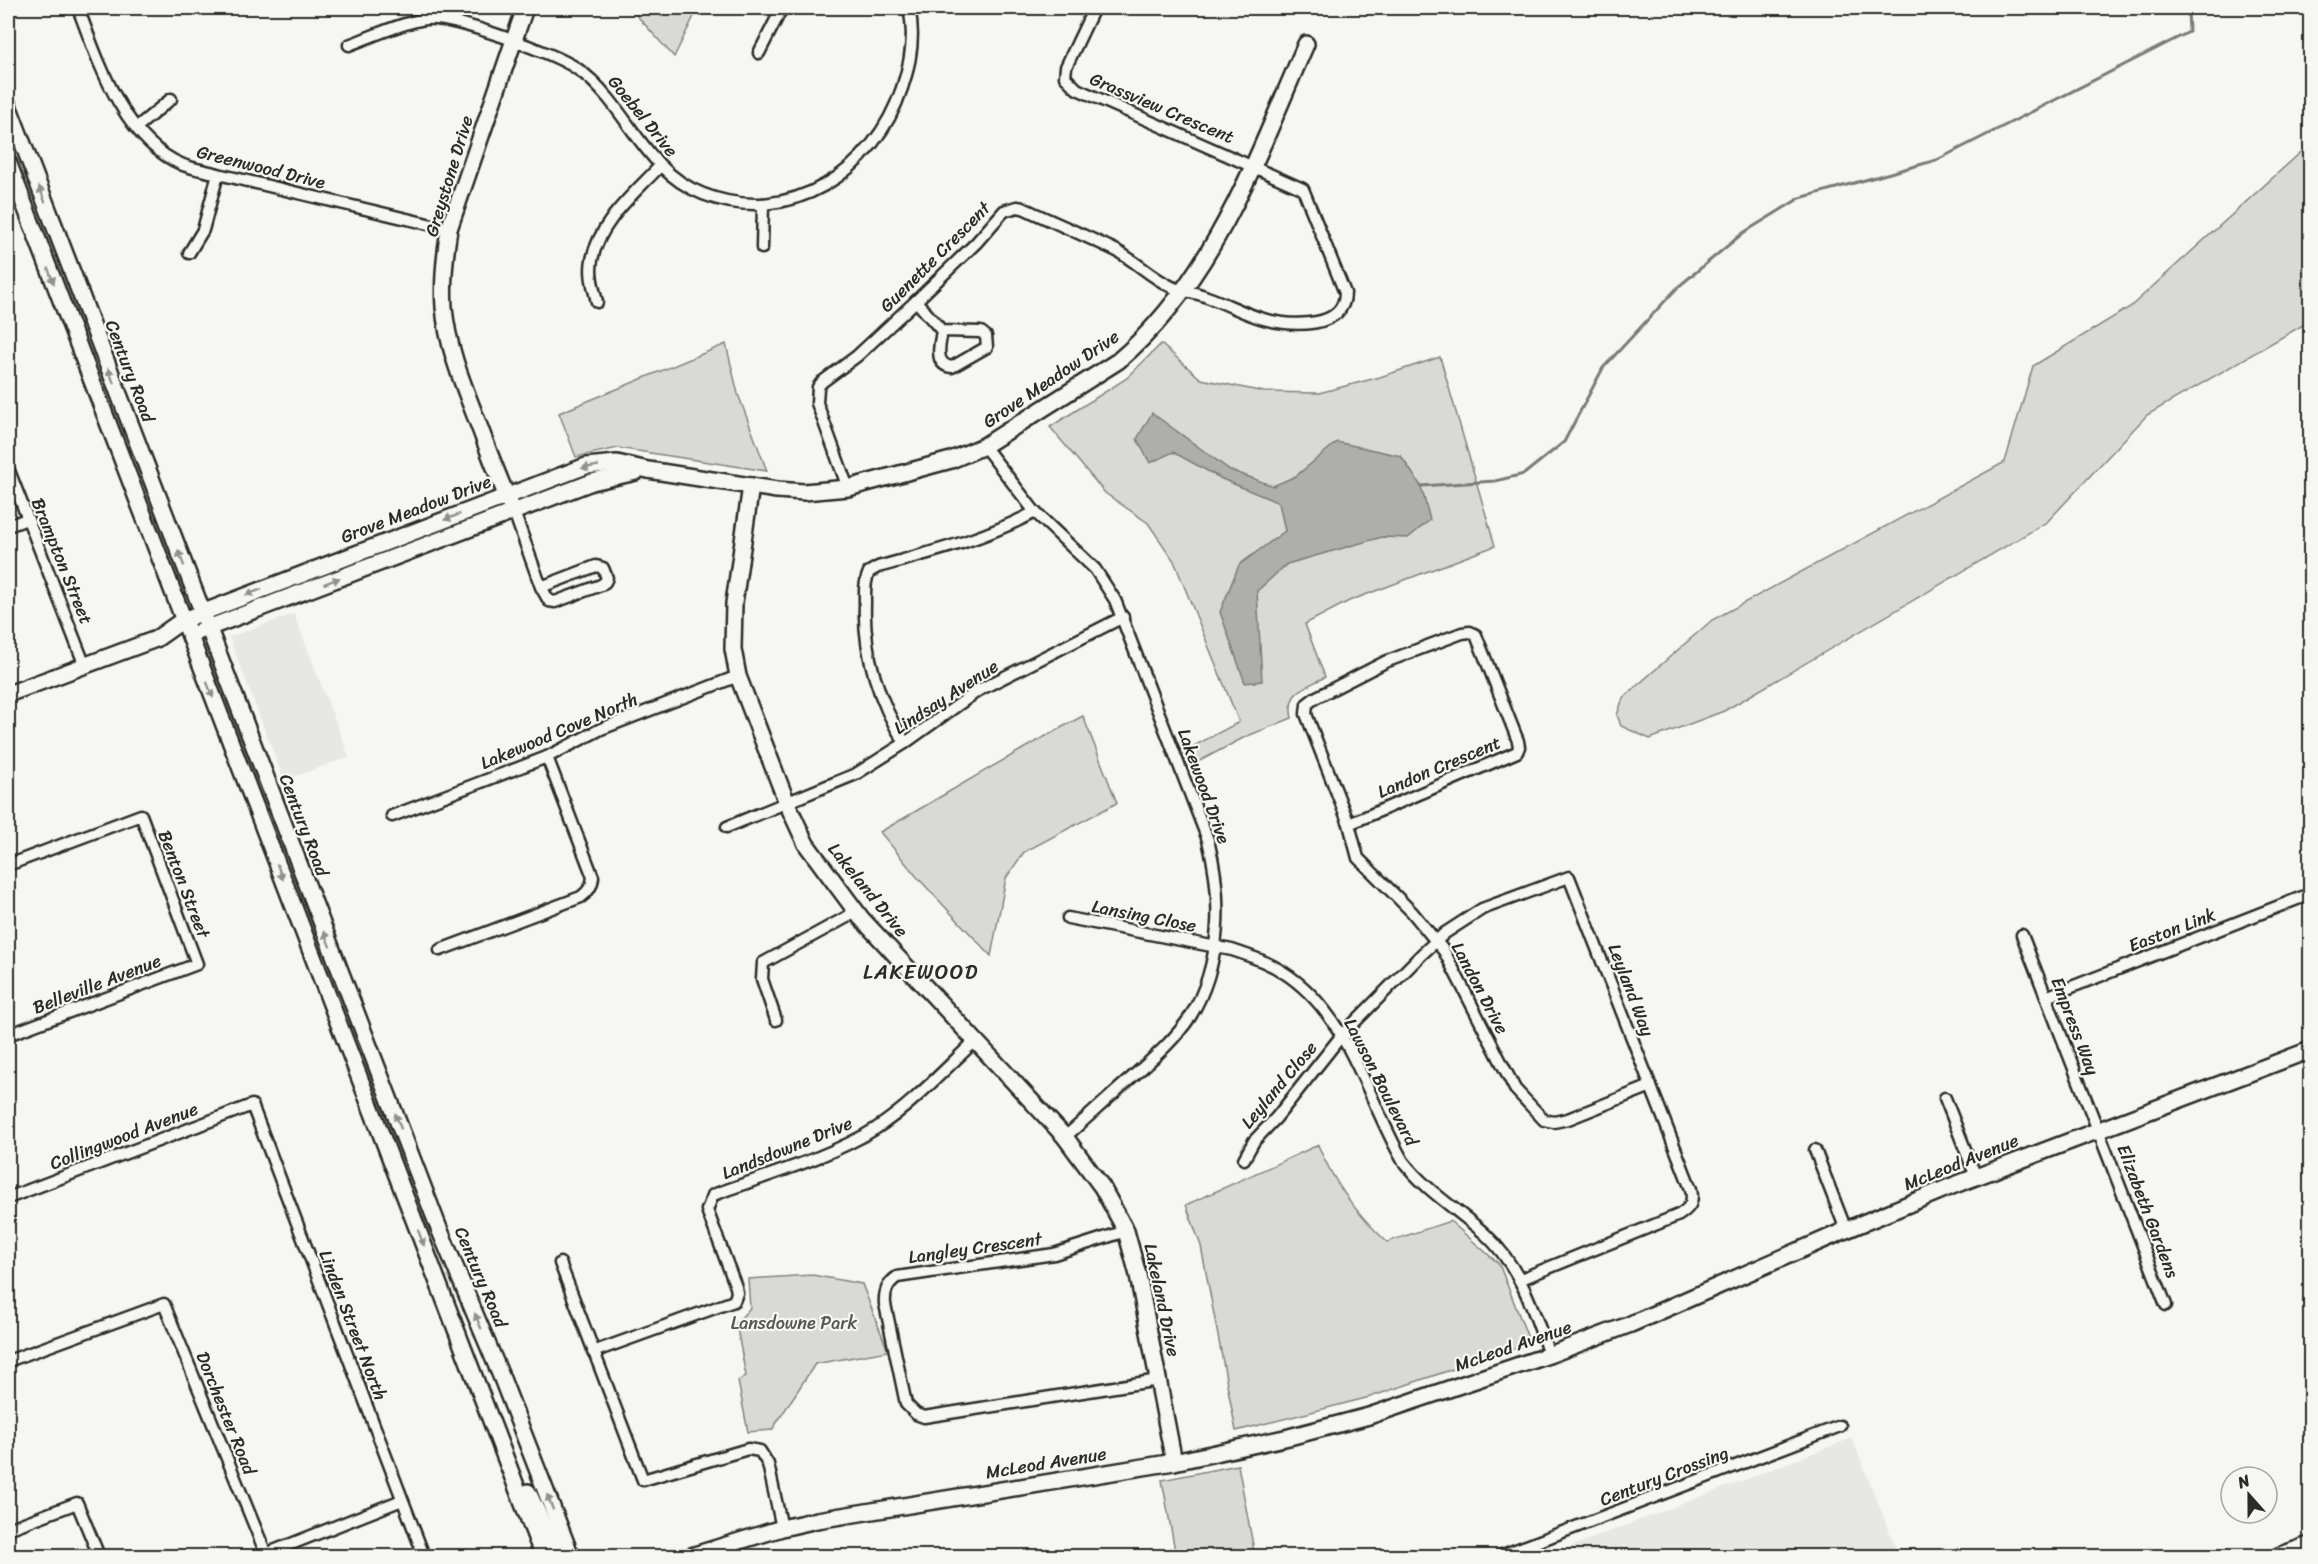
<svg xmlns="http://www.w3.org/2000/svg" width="2318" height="1564" font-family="Sriracha,sans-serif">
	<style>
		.built { fill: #e7e7e3 }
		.green { fill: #d9d9d5; stroke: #828280; stroke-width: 1.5 }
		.water { fill: #aeaeab; stroke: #7a7a78; stroke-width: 1.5 }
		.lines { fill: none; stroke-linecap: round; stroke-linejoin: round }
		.stream { stroke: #7a7a78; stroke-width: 3 }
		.street-casing { stroke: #2b2b2b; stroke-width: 15 }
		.secondary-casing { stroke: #2b2b2b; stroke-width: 20 }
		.primary-casing { stroke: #2b2b2b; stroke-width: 21 }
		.street { stroke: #f6f6f2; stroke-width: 10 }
		.secondary { stroke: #f6f6f2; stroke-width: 15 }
		.primary { stroke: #f6f6f2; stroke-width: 16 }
		.oneway { fill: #90908e }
		.labels { text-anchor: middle; stroke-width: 4.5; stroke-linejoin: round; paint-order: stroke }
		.street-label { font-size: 18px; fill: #2b2b2b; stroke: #f6f6f2 }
		.park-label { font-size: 18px; fill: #565656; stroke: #f6f6f2 }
		.quarter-label { font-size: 21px; letter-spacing: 1.5px; fill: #2b2b2b; stroke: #f6f6f2 }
	</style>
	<rect width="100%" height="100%" fill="#f6f6f2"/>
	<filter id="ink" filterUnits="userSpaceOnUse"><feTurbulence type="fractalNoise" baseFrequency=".0167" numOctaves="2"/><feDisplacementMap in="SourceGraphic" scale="12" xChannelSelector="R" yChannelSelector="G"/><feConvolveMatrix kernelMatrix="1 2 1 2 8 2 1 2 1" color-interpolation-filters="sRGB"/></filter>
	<g filter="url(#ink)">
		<!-- built -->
		<g class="built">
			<path d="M294 614 349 757 284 780 229 637Z"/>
			<path d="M1852 1438 1899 1556H1546L1744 1480Z"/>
		</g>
		<!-- green -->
		<g class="green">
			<path d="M630 8H698L674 57Z"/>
			<path d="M2310 144V321L2147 415 2047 522 1724 711 1650 739 1621 726 1617 715 1623 698 1712 620 2005 462 2033 366 2130 307Z"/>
			<path d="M726 344 738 394 767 471 618 448 576 457 559 413Z"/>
			<path d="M1161 344 1201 379 1264 392 1319 393 1380 377 1440 357 1495 546 1349 601 1305 624 1325 677C1305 688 1286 691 1292 718L1245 737 1196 763 1190 748 1239 722 1174 561 1148 523 1105 493 1050 427 1127 378Z"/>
			<path d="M1083 716 1117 803 1024 852 1006 878 991 956 917 877 880 832C948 793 1014 752 1083 716Z"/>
			<path d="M1318 1145C1335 1185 1356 1213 1387 1242L1450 1221 1499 1264 1528 1338 1522 1346 1370 1397 1236 1431 1201 1246 1186 1205Z"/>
			<path d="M812 1275 862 1284 888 1351 815 1364 772 1430 748 1432 738 1381 746 1376 736 1323 750 1308 748 1279Z"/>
			<path d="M1238 1465 1255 1556H1176L1162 1480Z"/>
		</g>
		<!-- water -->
		<path class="water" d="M1152 413 1230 470 1273 486 1296 476 1337 442 1401 456 1421 486 1430 520 1408 538 1382 537 1287 564 1257 591 1262 681 1245 683 1220 612 1239 565 1285 531 1279 503 1222 479 1173 452 1150 463 1137 439Z"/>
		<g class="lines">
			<!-- stream -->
			<path class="stream" d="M1421 486 1495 481 1524 474 1564 442 1603 368 1678 287 1743 233 1800 198 1937 160 2189 32 2188 8"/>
			<defs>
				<g id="street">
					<path d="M78 8C98 61 124 141 183 165 194 169 207 171 218 174L449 229"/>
					<path d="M349 45C370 37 406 21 426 19 451 15 554 53 576 68 589 76 599 87 609 99 638 135 657 176 703 194 790 228 875 171 902 88 911 62 915 34 909 8"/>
					<path d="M759 53 782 8"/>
					<path d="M137 127 171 99"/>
					<path d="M762 248 763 204"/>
					<path d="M189 253 203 230 218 174"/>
					<path d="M916 301 942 331 981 332 986 336 987 347 952 367C933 365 940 344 942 331"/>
					<path d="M597 302C594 289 589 275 592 260 599 222 635 193 660 166"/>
					<path d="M984 446 1035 512 1095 569 1115 600 1208 840C1223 898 1222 965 1190 1017 1174 1041 1151 1060 1130 1079 1108 1098 1087 1118 1065 1137"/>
					<path d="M8 468 85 666"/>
					<path d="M848 488 817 403 818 387 822 382 857 356 916 301 976 243 1004 211 1017 207 1023 208C1053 222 1084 235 1115 250 1135 260 1151 278 1172 287 1184 292 1196 292 1207 297 1228 304 1246 315 1267 320 1293 326 1345 329 1345 293L1303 189 1077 89 1065 77 1066 67 1094 8"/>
					<path d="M514 512 541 587 549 601 555 602 601 585 605 582 607 578 603 568 596 566 541 587"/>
					<path d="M8 526 27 519"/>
					<path d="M905 743C879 703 863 652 865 604 865 593 864 582 869 572L878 567C932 552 985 539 1035 512"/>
					<path d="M392 816 547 757 601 729 738 676"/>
					<path d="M1349 824 1517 752 1519 747 1518 741 1476 635 1470 632 1462 633 1385 662 1315 698 1307 704 1306 714 1349 824 1358 858 1412 912 1444 951 1515 1089 1544 1120 1554 1122 1568 1119 1651 1086"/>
					<path d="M727 827 856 774 905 743 979 690 1123 617"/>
					<path d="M8 865 141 815 197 964 8 1035"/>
					<path d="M1068 918 1232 950C1250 956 1268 962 1283 972 1349 1014 1366 1097 1403 1161 1426 1191 1457 1209 1485 1234 1520 1266 1534 1311 1549 1355"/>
					<path d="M2022 935 2166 1305"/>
					<path d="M440 950 581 897C589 891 592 886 593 877L547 757"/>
					<path d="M2046 997 2310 894"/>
					<path d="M776 1020 762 979 763 963 856 912"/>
					<path d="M1945 1098 1976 1177"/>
					<path d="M1815 1150 1846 1230"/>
					<path d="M1244 1159 1254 1141 1276 1118 1342 1035 1422 954 1445 933 1482 909 1569 877 1691 1189C1694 1202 1690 1208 1679 1215L1521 1279"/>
					<path d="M8 1198 252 1105 424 1556"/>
					<path d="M1126 1231 1054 1254 897 1277C887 1284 884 1292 885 1304L906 1404 916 1414 924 1417 1159 1380"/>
					<path d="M560 1263 643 1480 748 1449 760 1451 768 1464 782 1528"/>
					<path d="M593 1352 734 1301 737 1293 736 1287 707 1210 713 1195C764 1176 829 1158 875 1129 912 1105 943 1071 975 1041"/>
					<path d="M8 1361 164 1304 266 1554 402 1500"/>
					<path d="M8 1529 77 1503 99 1556"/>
					<path d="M1500 1556 1840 1426"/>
				</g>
				<g id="secondary">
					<path d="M8 105 438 1226 501 1376 571 1556"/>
					<path d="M8 162 543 1556"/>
					<path d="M751 486 734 603 733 649 738 676 787 803 806 844 861 918 1065 1137 1102 1187 1126 1231 1138 1275 1174 1462"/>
					<path d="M514 512C499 481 488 449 476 418 462 382 447 345 444 307 442 281 445 255 449 229L525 8"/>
					<path d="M200 631 592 482 636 472"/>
					<path d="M8 694 156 639 183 620 586 466 617 463 648 470 777 490 804 492 848 488 951 460 984 446 1118 361C1214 280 1257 156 1306 44"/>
					<path d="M528 1492 558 1556"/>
					<path d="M691 1556 782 1528 817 1520 1174 1462 1289 1437 1369 1416 1549 1355 1631 1324 1846 1230 1952 1186 2310 1050"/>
				</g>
				<path id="primary" d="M2280 1556 2310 1545"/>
			</defs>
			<!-- street casing -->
			<use href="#street" class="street-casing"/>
			<!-- secondary casing -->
			<use href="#secondary" class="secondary-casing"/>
			<!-- primary casing -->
			<use href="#primary" class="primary-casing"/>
			<!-- street -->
			<use href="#street" class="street"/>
			<!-- secondary -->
			<use href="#secondary" class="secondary"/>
			<!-- primary -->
			<use href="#primary" class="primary"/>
		</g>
		<!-- one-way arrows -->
		<defs><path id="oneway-solid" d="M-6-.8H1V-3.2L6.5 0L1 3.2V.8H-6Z" transform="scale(1.5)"/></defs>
		<g class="oneway">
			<use href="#oneway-solid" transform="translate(42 194) rotate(-111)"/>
			<use href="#oneway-solid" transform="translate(51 276) rotate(69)"/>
			<use href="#oneway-solid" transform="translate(111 376) rotate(-111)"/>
			<use href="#oneway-solid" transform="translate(590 467) rotate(171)"/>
			<use href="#oneway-solid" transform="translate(452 517) rotate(159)"/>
			<use href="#oneway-solid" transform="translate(181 558) rotate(-111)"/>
			<use href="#oneway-solid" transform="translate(332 581) rotate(-21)"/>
			<use href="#oneway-solid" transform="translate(254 592) rotate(159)"/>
			<use href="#oneway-solid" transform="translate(210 690) rotate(69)"/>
			<use href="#oneway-solid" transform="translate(280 872) rotate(69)"/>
			<use href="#oneway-solid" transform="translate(327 939) rotate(-111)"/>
			<use href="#oneway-solid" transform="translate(398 1121) rotate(-111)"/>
			<use href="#oneway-solid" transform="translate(421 1238) rotate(69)"/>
			<use href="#oneway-solid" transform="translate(478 1321) rotate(-113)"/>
			<use href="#oneway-solid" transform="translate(550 1502) rotate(-111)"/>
		</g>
	</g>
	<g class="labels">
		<!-- street labels -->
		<g class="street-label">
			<text transform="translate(1162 108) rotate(23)" y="6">Grassview Crescent</text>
			<text transform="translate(643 116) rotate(51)" y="6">Goebel Drive</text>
			<text transform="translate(261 167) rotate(14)" y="6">Greenwood Drive</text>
			<text transform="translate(449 176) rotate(-73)" y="6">Greystone Drive</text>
			<text transform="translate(935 257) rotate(-45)" y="6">Guenette Crescent</text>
			<text transform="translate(130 371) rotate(69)" y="6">Century Road</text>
			<text transform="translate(1051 379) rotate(-34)" y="6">Grove Meadow Drive</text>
			<text transform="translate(416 509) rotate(-21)" y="6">Grove Meadow Drive</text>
			<text transform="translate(62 561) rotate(68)" y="6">Brampton Street</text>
			<text transform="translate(946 697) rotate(-33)" y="6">Lindsay Avenue</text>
			<text transform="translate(559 731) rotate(-23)" y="6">Lakewood Cove North</text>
			<text transform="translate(1439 767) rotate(-23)" y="6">Landon Crescent</text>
			<text transform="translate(1204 786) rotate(70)" y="6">Lakewood Drive</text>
			<text transform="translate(304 825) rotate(69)" y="6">Century Road</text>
			<text transform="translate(184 884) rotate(69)" y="6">Benton Street</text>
			<text transform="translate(868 890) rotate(51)" y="6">Lakeland Drive</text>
			<text transform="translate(1144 916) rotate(11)" y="6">Lansing Close</text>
			<text transform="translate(2172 930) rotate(-21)" y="6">Easton Link</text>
			<text transform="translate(97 984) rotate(-21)" y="6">Belleville Avenue</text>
			<text transform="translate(1480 988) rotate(62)" y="6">Landon Drive</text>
			<text transform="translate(1631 990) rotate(69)" y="6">Leyland Way</text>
			<text transform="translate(2075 1026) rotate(69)" y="6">Empress Way</text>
			<text transform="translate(1381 1082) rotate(63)" y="6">Lawson Boulevard</text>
			<text transform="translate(1279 1085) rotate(-50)" y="6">Leyland Close</text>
			<text transform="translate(124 1136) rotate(-21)" y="6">Collingwood Avenue</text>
			<text transform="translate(787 1148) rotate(-22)" y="6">Landsdowne Drive</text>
			<text transform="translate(1961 1162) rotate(-22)" y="6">McLeod Avenue</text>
			<text transform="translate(2148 1211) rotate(69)" y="6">Elizabeth Gardens</text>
			<text transform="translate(975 1248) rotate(-8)" y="6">Langley Crescent</text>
			<text transform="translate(481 1277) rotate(67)" y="6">Century Road</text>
			<text transform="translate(1162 1300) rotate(78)" y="6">Lakeland Drive</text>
			<text transform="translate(353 1325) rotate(69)" y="6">Linden Street North</text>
			<text transform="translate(1513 1346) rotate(-19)" y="6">McLeod Avenue</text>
			<text transform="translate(226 1413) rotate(68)" y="6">Dorchester Road</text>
			<text transform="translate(1046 1463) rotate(-9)" y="6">McLeod Avenue</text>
			<text transform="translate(1664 1476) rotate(-21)" y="6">Century Crossing</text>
		</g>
		<!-- park labels -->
		<g class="park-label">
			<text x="794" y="1329">Lansdowne Park</text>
		</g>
		<!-- quarter labels -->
		<g class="quarter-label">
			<text x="921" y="979">LAKEWOOD</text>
		</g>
	</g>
	<!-- margin -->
	<rect width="2318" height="1564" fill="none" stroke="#f6f6f2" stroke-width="30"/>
	<rect x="15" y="15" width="2288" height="1534" fill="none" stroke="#2b2b2b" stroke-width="2" filter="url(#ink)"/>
	<!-- north arrow -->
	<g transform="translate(2249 1495) rotate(339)"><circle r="28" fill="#f6f6f2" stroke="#a5a5a2" stroke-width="1.5"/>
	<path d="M0-4.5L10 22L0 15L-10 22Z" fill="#2b2b2b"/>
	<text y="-9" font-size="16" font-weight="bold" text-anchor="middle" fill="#2b2b2b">N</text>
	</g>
</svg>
